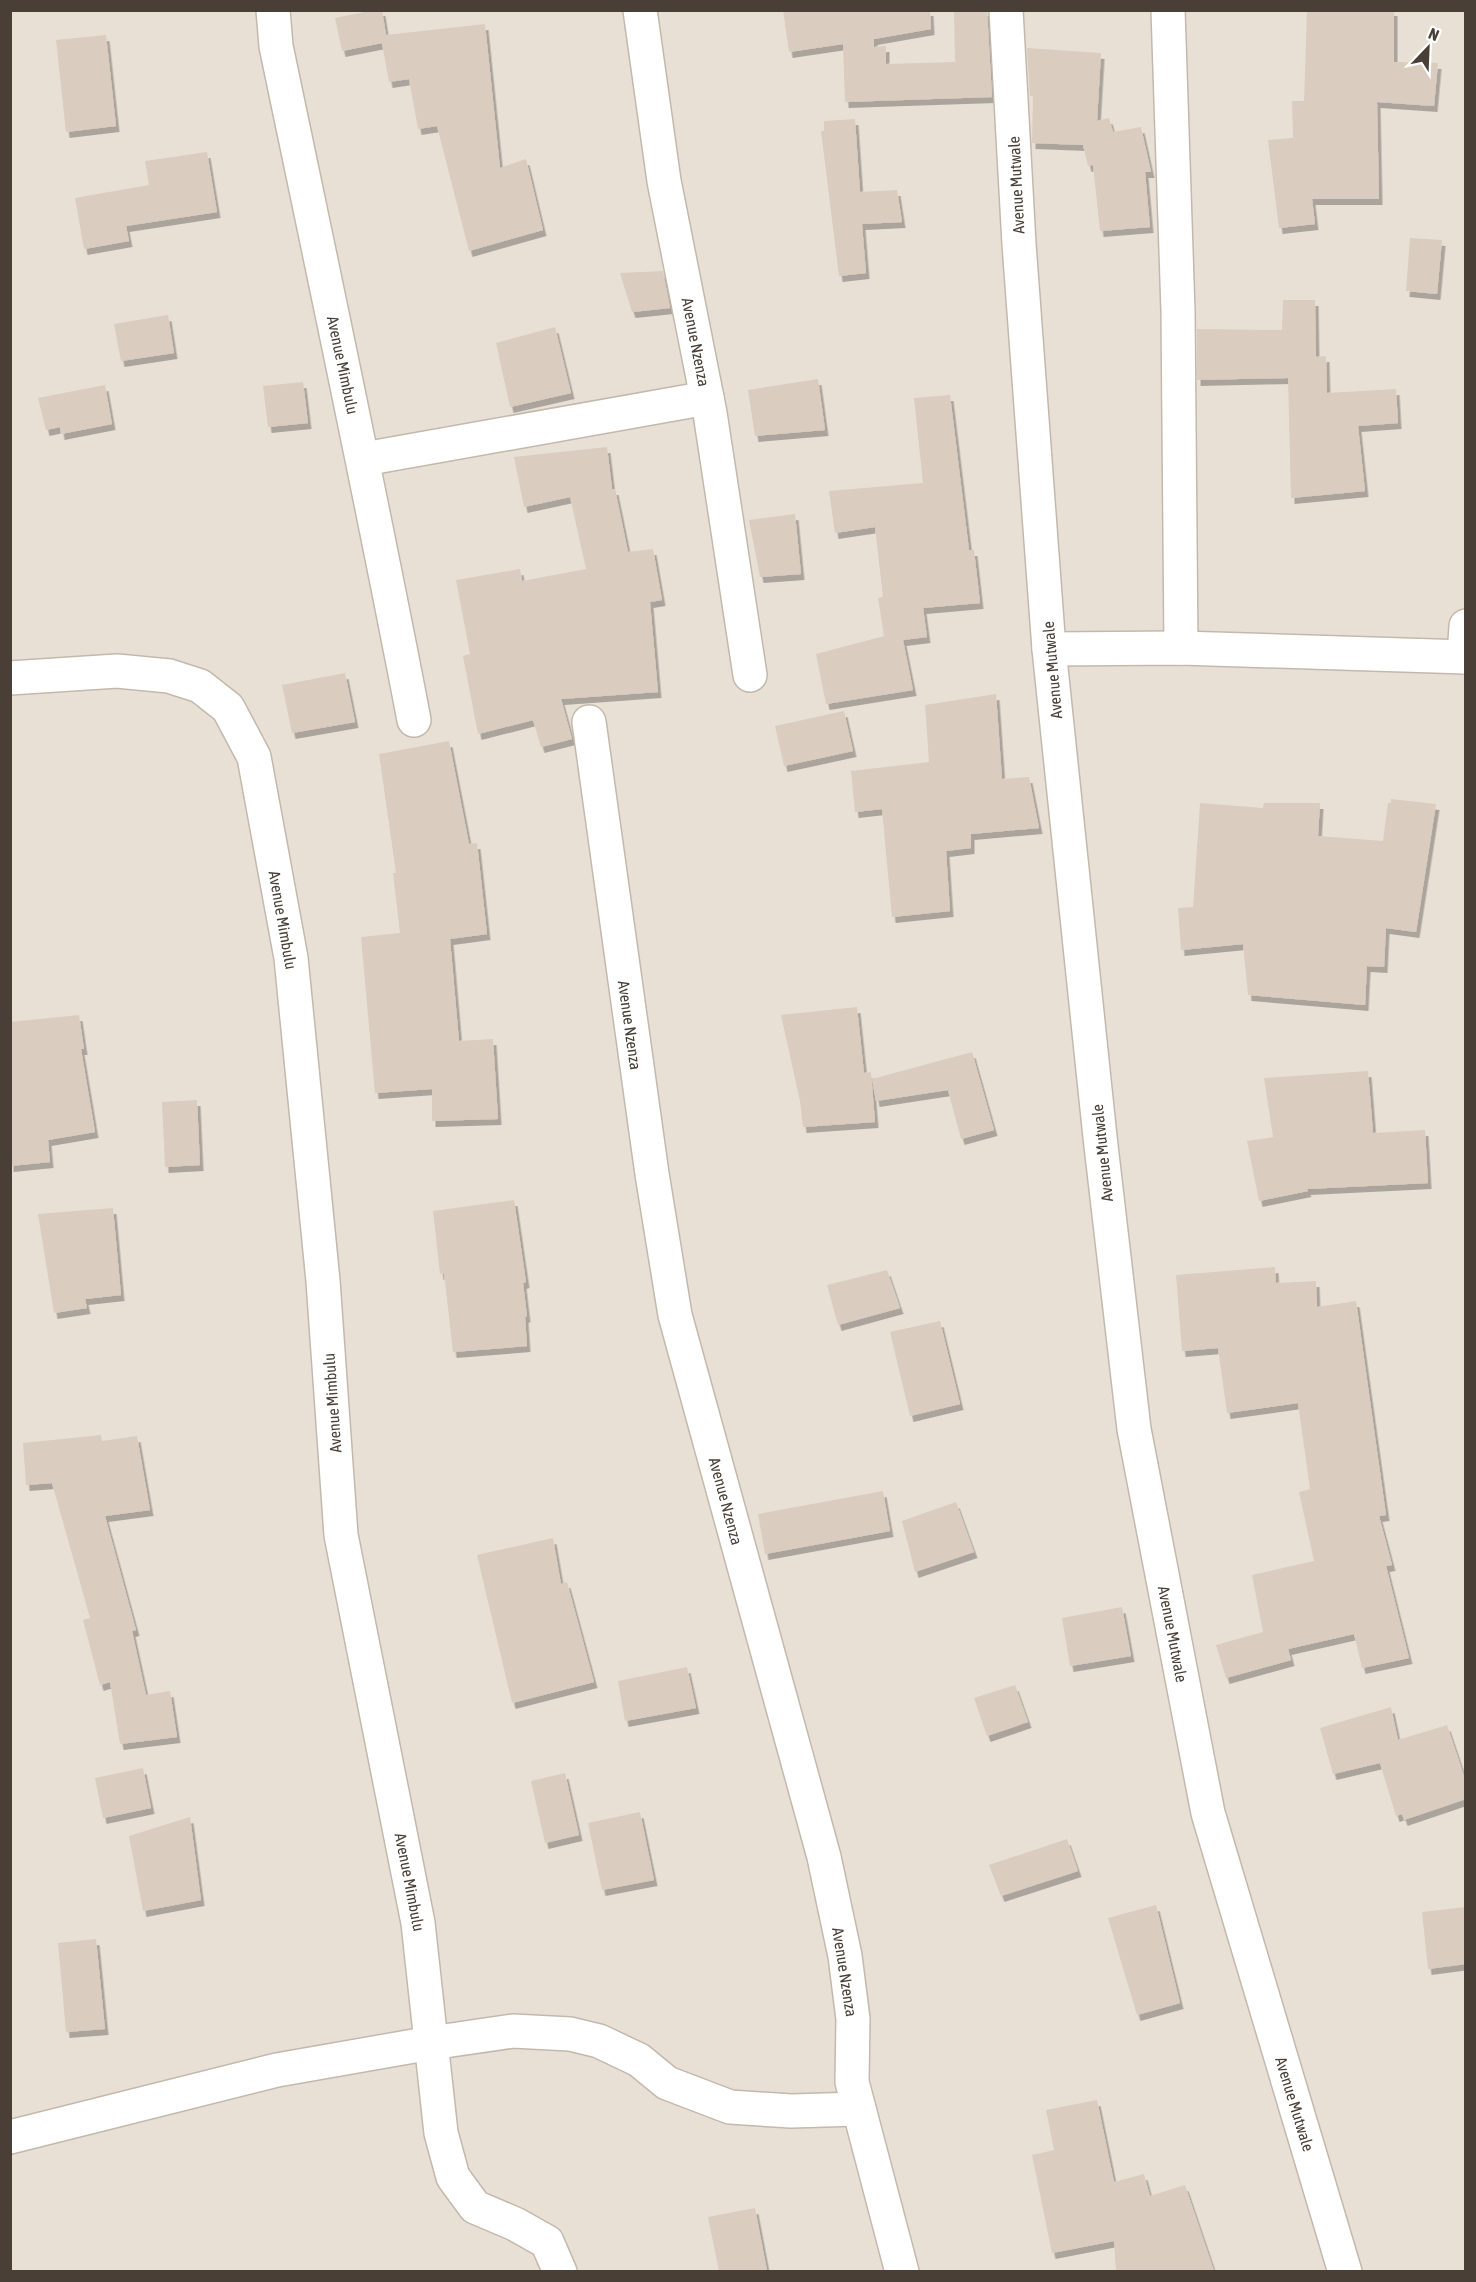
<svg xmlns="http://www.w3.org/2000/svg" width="1476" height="2282" font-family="'Asap Condensed',sans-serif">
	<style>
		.residential { fill: #e9e0d5 }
		.building { fill: #daccbf; filter: url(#shadow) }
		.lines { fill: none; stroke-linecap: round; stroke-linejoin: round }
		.minor-casing { stroke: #c4b8ac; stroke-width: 36 }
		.minor { stroke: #fff; stroke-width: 33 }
		.labels { text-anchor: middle; stroke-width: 5; stroke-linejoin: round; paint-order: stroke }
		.street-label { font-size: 16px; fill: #493f36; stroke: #fff }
	</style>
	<defs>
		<filter id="shadow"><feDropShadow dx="3.5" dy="6" stdDeviation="0" flood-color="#0004"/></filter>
	</defs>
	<rect width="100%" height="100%" fill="#f5efe8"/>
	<!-- residential -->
	<rect class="residential" x="11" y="11" width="1454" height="2260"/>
	<!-- building -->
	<g class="building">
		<path d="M375 10H382L386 35 485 24 500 168 526 159 543 230 469 251 437 126 418 129 409 79 389 82 382 43 342 51 335 18Z"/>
		<path d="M783 10H930L931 29 874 39V47L886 46V64L955 62 954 11 987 10 992 97 845 102 843 44 789 52Z"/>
		<path d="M1307 10H1394V62L1438 63 1434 106 1377 102 1379 199H1312L1315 224 1279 228 1268 140 1293 138 1292 101H1304Z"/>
		<path d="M106 35 116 126 66 132 56 40Z"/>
		<path d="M1027 48 1101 53 1097 121 1109 118 1113 132 1141 127 1151 172H1145L1150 227 1100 231 1093 165 1088 166 1083 145 1032 143 1033 96H1030Z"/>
		<path d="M855 119 860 192 897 190 902 222 862 224 866 273 839 276 821 131H824V121Z"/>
		<path d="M207 152 217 212 126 226 129 241 84 249 75 198 149 185 145 161Z"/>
		<path d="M1410 238 1442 240 1437 294 1406 291Z"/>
		<path d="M663 271 670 308 632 312 620 273Z"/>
		<path d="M1283 300H1315L1316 357 1326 356 1327 393 1396 389 1398 423 1358 426 1365 491 1291 498 1288 378 1197 380V329L1282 330Z"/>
		<path d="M168 315 174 353 121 361 114 324Z"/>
		<path d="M555 327 571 393 510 407 496 343Z"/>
		<path d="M818 379 825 430 755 436 748 390Z"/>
		<path d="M303 382 308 423 268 427 263 386Z"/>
		<path d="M105 385 112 424 61 434 60 427 46 430 38 398Z"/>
		<path d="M950 395 969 550H974L980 603 923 608 927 637 903 640 913 690 826 704 816 654 884 636 878 598 883 597 875 527 835 533 829 491 923 483 914 398Z"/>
		<path d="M607 447 612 489H615L628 552 653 549 662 600 650 602 658 692 561 699 572 739 541 747 533 720 478 734 463 656 470 654 456 580 520 569 522 581 586 569 570 497 524 507 514 457Z"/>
		<path d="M795 514 801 574 760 577 749 520Z"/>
		<path d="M345 673 355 722 292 733 282 685Z"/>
		<path d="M996 694 1002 779 1029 777 1039 828 971 834V848L946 851 950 911 892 917 882 809 855 812 851 771 929 762 925 705Z"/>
		<path d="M844 711 853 751 784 766 775 726Z"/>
		<path d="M449 741 469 844 477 843 487 934 450 939 459 1041 493 1039 498 1119 432 1121V1089L375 1093 361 937 400 933 393 873H396L379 754Z"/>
		<path d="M1391 799 1436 804 1416 932 1386 928 1384 967 1367 966 1365 1005 1248 995 1243 944 1181 950 1178 908 1193 907 1200 803 1263 808 1264 803H1320L1318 836 1383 841 1388 803H1391Z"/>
		<path d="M857 1007 864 1073 871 1072 875 1122 803 1127 800 1101 781 1015Z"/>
		<path d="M79 1015 84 1049H81L95 1132 48 1140 50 1162 10 1166V1022Z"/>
		<path d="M972 1052 994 1130 961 1139 948 1090 876 1101 872 1079Z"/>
		<path d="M1368 1071 1373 1133 1425 1130 1428 1183 1307 1189 1308 1191 1259 1201 1247 1141 1273 1137 1264 1078Z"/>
		<path d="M197 1100 200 1165 165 1167 162 1102Z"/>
		<path d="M514 1200 526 1282 523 1283 527 1316 525 1317 527 1346 453 1352 444 1273 440 1274 433 1211Z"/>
		<path d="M113 1208 121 1295 85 1299 87 1308 54 1313 38 1214Z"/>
		<path d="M1275 1267 1276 1283 1316 1281 1317 1307 1356 1301 1386 1515 1379 1516 1392 1565 1386 1566 1409 1658 1362 1668 1354 1634 1288 1649 1291 1660 1226 1678 1216 1645 1263 1632 1252 1575 1314 1561 1299 1492 1310 1489 1298 1403 1227 1413 1218 1348 1182 1351 1176 1275Z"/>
		<path d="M887 1270 900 1308 838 1325 827 1285Z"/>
		<path d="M940 1321 960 1404 910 1416 890 1332Z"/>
		<path d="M101 1435 102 1441 137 1436 150 1510 105 1516 136 1630 132 1631 146 1695 170 1691 177 1737 120 1744 110 1682 100 1685 83 1620 90 1618 52 1483 26 1485 23 1443Z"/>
		<path d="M883 1491 890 1531 765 1554 758 1514Z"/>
		<path d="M956 1502 974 1552 915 1572 902 1521Z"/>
		<path d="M553 1538 561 1584 567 1582 594 1682 512 1703 477 1555Z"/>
		<path d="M1122 1607 1131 1656 1070 1666 1062 1618Z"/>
		<path d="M687 1667 696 1708 625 1721 618 1681Z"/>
		<path d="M1015 1685 1028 1722 987 1736 974 1698Z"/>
		<path d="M1391 1707 1398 1740 1447 1725 1466 1782V1799L1404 1820 1402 1814 1396 1816 1380 1763 1333 1774 1320 1728Z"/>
		<path d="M143 1768 151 1808 103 1818 95 1778Z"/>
		<path d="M565 1773 579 1835 545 1843 531 1781Z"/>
		<path d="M640 1812 654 1880 602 1890 588 1823Z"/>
		<path d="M190 1817 201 1900 143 1911 129 1836Z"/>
		<path d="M1067 1839 1078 1871 1001 1896 989 1865Z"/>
		<path d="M1156 1905 1180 2003 1137 2015 1108 1918Z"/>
		<path d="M1466 1907V1964L1428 1969 1422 1912Z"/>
		<path d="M96 1939 105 2029 66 2032 58 1943Z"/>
		<path d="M1097 2100 1114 2182 1144 2174 1150 2196 1185 2185 1214 2271H1116L1114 2241 1052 2253 1032 2155 1054 2150 1046 2110Z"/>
		<path d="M755 2208 767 2271H719L708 2217Z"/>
	</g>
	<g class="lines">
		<defs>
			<g id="minor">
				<path d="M273 10 276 46C323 271 371 495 414 720"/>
				<path d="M640 10 664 181 710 413 750 675"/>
				<path d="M1006 10 1019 244 1049 649 1100 1137 1134 1429 1208 1813 1345 2272"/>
				<path d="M1168 10 1178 311 1181 648"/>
				<path d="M364 459 707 398"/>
				<path d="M1049 649 1181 648 1466 657"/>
				<path d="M1464 657 1466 626"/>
				<path d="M10 678 117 671 169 676 200 686 228 708 254 757 291 958 323 1281 341 1535 418 1923 441 2133 453 2177 475 2207 515 2224 547 2242 560 2272"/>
				<path d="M589 722 652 1174 675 1315 824 1857 845 1956 853 2019 852 2082 902 2272"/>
				<path d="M10 2137 277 2070 431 2043 513 2031 570 2034 599 2041 639 2060 667 2083 730 2107 791 2111 859 2109"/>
			</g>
		</defs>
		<!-- minor casing -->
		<use href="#minor" class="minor-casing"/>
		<!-- minor -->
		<use href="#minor" class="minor"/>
	</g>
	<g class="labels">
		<!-- street labels -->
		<g class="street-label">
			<text transform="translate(1016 185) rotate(-93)" y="6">Avenue Mutwale</text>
			<text transform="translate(696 342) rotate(79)" y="6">Avenue Nzenza</text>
			<text transform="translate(343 365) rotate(78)" y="6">Avenue Mimbulu</text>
			<text transform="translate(1052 670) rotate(-95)" y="6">Avenue Mutwale</text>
			<text transform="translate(283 920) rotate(80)" y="6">Avenue Mimbulu</text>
			<text transform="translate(630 1025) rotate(82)" y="6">Avenue Nzenza</text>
			<text transform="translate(1102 1153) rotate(-96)" y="6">Avenue Mutwale</text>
			<text transform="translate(332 1403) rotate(-94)" y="6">Avenue Mimbulu</text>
			<text transform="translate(726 1501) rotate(75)" y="6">Avenue Nzenza</text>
			<text transform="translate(1173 1634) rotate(79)" y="6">Avenue Mutwale</text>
			<text transform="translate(410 1882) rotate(79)" y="6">Avenue Mimbulu</text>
			<text transform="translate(845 1972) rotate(81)" y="6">Avenue Nzenza</text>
			<text transform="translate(1295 2104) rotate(73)" y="6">Avenue Mutwale</text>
		</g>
	</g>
	<!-- border -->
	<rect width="1476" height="2282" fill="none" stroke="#493f36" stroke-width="24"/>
	<!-- north arrow -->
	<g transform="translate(1428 48) rotate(23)" stroke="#ffffff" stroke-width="4.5" paint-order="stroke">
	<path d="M0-4.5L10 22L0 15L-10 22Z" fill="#493f36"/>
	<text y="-9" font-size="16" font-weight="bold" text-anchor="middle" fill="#493f36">N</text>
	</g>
</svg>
